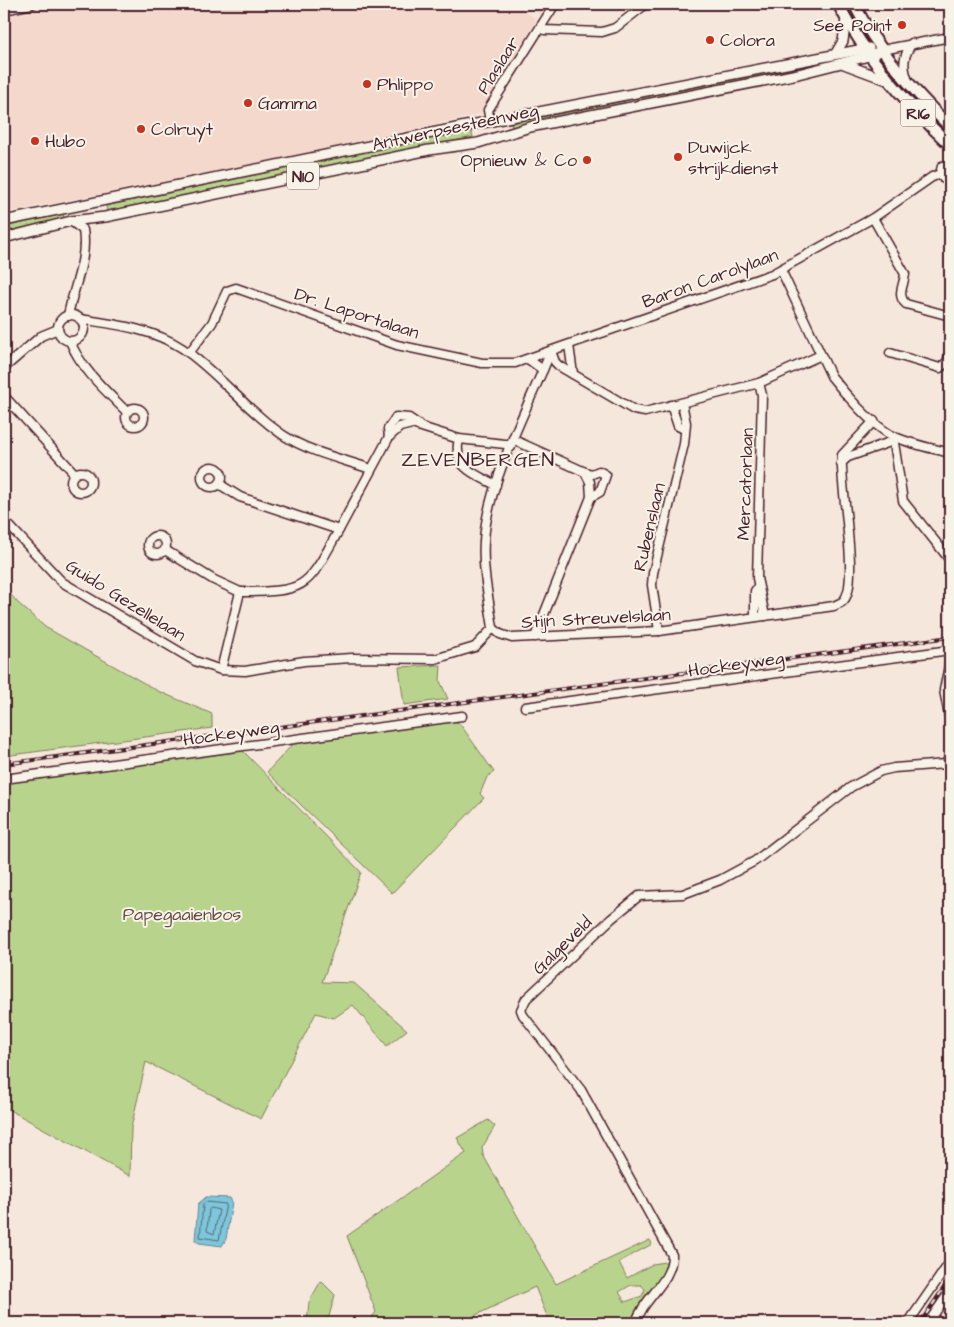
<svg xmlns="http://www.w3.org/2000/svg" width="954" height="1327" font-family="'Architects Daughter',sans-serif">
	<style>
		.built { fill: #f3d8cb }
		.green { fill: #b8d48c; stroke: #817a5c; fill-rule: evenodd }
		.water { fill: #7bc7db; stroke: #678495 }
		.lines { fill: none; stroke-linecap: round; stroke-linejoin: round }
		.shore { stroke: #5e6271; stroke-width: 1 }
		.minor-casing { stroke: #4a1f2b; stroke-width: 11 }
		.major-casing { stroke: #4a1f2b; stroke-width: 12 }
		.highway-casing { stroke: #4a1f2b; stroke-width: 14 }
		.minor { stroke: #f7f3e8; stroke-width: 8 }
		.major { stroke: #f7f3e8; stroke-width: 9 }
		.highway { stroke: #f7f3e8; stroke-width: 10 }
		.rail-casing { stroke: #4a1f2b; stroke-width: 4 }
		.rail { stroke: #f7f3e8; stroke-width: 2; stroke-dasharray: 5.5; stroke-linecap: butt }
		.poi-dot { fill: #c8321e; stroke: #f7f3e8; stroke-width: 2 }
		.labels { text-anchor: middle; stroke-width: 4; stroke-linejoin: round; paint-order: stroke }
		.shield { fill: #f7f3e8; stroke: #7e5f64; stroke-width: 1 }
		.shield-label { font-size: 16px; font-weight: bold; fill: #4a1f2b }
		.poi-label { font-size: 18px; fill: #4a1f2b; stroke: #f7f3e8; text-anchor: start }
		.street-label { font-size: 18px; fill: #4a1f2b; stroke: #f7f3e8 }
		.park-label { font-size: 18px; fill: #664c43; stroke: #f7f3e8 }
		.quarter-label { font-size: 20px; letter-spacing: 1px; fill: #4a1f2b; stroke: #f7f3e8 }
	</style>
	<rect width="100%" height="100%" fill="#f5e7db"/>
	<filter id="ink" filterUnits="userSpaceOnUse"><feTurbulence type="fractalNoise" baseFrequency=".02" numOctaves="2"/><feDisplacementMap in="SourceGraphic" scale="10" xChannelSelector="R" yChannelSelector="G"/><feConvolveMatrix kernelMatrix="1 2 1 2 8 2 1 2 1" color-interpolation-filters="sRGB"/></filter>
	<g filter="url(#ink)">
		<!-- built -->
		<g class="built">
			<path d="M4 4H515L537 20 482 114 311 152 4 213Z"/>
			<path d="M524 4H552L543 17Z"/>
		</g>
		<!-- green -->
		<g class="green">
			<path d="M850 54 851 57 802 67 794 72 637 103 636 97Z"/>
			<path d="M624 100 625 105 513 130 511 122Z"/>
			<path d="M471 130 473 137 107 211 106 206Z"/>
			<path d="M63 214 64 219 4 232V227Z"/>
			<path d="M4 587 18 603 45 627 158 691 212 714V728L4 756Z"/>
			<path d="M441 665 440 681 448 699 404 705 399 667Z"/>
			<path d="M453 720 460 724 494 772 487 777 480 794 484 798 392 893 267 772 293 744Z"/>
			<path d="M243 751 361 872 322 982 354 983 407 1030 387 1046 353 1005 334 1018 316 1013 261 1119 146 1062 131 1128 130 1176 4 1107V1068L10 1027 4 1010V783Z"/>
			<path d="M488 1120 495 1126 482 1148 483 1155 556 1284 650 1240 652 1244 619 1262 627 1278 653 1264 670 1261 662 1281 628 1322 550 1323 535 1287 459 1323H367L376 1312 347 1236 466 1153 457 1138ZM631 1285H641L645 1289 642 1296 625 1302 619 1292Z"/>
			<path d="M321 1281 335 1295 327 1323H307L309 1302Z"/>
		</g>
		<!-- water -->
		<path class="water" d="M206 1197 230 1198 232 1202 226 1239 222 1246 199 1243 195 1240 198 1204Z"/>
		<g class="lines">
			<!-- shore -->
			<g class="shore">
				<path d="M206 1202 226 1204 219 1240 200 1237 203 1205Z"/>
				<path d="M211 1208 219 1210 214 1234 207 1231 209 1210Z"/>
			</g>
			<defs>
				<g id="minor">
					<path d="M4 10 32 4"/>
					<path d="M541 26 544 30 602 32 615 28 646 4"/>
					<path d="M882 50 950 37"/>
					<path d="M907 78C902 64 904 55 912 43"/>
					<path d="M490 122 488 110 555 4"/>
					<path d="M940 174 942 166 950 165"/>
					<path d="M940 174 944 179H950"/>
					<path d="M873 218 905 274C904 286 896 295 906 304L950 316"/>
					<path d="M781 270 831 376C845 394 871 424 891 435 909 444 931 448 950 453"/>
					<circle cx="71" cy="328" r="13"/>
					<path d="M68 316C73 287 88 260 83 230L71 221"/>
					<path d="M80 319C114 324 153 329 182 348 219 373 246 410 283 435 309 452 342 459 371 469"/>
					<path d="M70 341C81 369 106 391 127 412"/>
					<path d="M569 345 573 374"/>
					<path d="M551 351 555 362 559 366 634 410 645 412 759 383 821 355"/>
					<path d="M189 353 212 323 227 291 236 288 397 345 482 363H515L772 274 873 218 932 177 940 174"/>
					<path d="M890 353 940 368 947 362 950 352"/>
					<path d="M528 359 543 370"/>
					<path d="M4 368 41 336 58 329"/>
					<path d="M759 383 762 395 757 578 765 616"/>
					<path d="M4 396 75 474"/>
					<path d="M671 405 678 426 684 429"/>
					<circle cx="135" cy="417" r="9"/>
					<path d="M893 436 903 501 950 560"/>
					<path d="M389 437 388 429 396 417 409 418 418 424"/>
					<path d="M459 439C452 467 474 474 496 485"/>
					<path d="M514 440 585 472 590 482 591 497 535 637"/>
					<path d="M841 463 848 457 893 441"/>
					<circle cx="212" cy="477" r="10"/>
					<circle cx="81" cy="482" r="10"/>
					<path d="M585 472 592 474 599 471 606 475 600 492 591 497"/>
					<path d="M219 484 240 497 339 530C307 587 309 592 240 592"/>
					<path d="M4 520 62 582 195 661 221 670 245 671 304 661 352 658 435 659 475 647 493 628"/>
					<path d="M339 530 389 437 400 427 412 424 459 439 505 444 511 447"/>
					<circle cx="157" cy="545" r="9"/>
					<path d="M165 550 214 580 240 592 221 670"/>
					<path d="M755 617V591L758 586"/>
					<path d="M493 628 500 634 512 638 659 631 834 606C837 604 842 603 844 600 860 581 839 483 842 455L874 421"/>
					<path d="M493 628C489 599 482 571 484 541 487 483 529 405 551 351"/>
					<path d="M659 631 652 585 653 573 684 444 686 423 682 403"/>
					<path d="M950 661 944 690 950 721"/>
					<path d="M525 707 950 650"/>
					<path d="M4 779 462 716"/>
					<path d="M636 1323C643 1297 672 1283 672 1255L581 1090 523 1015 521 1010 526 999 611 919 639 896 683 894 720 880 755 861 851 787 881 771 894 768 946 764 950 756"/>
					<path d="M908 1323 950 1262"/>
					<path d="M928 1323 950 1291"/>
				</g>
				<g id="major">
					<path d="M836 53 843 41 846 19"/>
					<path d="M844 64 887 80"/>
					<path d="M4 221 466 126 869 48"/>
					<path d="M4 238 71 221 105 217 429 150 478 143 530 127 798 74 869 56 882 50"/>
				</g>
				<g id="highway">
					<path d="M838 4C867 59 906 103 950 145"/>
					<path d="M854 4C878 51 913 90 950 127"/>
				</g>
			</defs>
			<!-- minor casing -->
			<use href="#minor" class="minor-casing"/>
			<!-- major casing -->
			<use href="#major" class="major-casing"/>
			<!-- highway casing -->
			<use href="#highway" class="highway-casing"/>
			<!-- minor -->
			<use href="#minor" class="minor"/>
			<!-- major -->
			<use href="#major" class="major"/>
			<!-- highway -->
			<use href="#highway" class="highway"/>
			<defs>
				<g id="rail">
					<path d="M4 764 950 637"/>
					<path d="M920 1323 950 1279"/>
				</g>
			</defs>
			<!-- rail casing -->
			<use href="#rail" class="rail-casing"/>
			<!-- rail -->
			<use href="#rail" class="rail"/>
		</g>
	</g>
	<!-- markers -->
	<g class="poi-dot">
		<circle cx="902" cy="25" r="5"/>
		<circle cx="710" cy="40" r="5"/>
		<circle cx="367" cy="84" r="5"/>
		<circle cx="248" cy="103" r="5"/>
		<circle cx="141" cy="129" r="5"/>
		<circle cx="35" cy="141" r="5"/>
		<circle cx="678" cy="157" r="5"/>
		<circle cx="587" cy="160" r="5"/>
	</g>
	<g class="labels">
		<!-- shield labels -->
		<g class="shield">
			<rect x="900.5" y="99.5" width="35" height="27" rx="4"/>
			<rect x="287" y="162.5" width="32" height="27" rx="4"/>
		</g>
		<g class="shield-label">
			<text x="918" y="119">R16</text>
			<text x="303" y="182">N10</text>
		</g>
		<!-- poi labels -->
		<g class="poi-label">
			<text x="892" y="31" text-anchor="end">See Point</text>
			<text x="720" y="46">Colora</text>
			<text x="377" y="90">Phlippo</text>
			<text x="258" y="109">Gamma</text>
			<text x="151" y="135">Colruyt</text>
			<text x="45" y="147">Hubo</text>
			<text x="688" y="153">Duwijck<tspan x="688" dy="21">strijkdienst</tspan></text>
			<text x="577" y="166" text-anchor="end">Opnieuw &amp; Co</text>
		</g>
		<!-- street labels -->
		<g class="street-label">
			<text transform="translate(498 65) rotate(-58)" y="6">Plaslaar</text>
			<text transform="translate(455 127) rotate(-12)" y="6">Antwerpsesteenweg</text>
			<text transform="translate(710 278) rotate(-20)" y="6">Baron Carolylaan</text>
			<text transform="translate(357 313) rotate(18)" y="6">Dr. Laportalaan</text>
			<text transform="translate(745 484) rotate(-88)" y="6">Mercatorlaan</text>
			<text transform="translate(649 527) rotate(-77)" y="6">Rubenslaan</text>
			<text transform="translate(126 600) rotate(32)" y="6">Guido Gezellelaan</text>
			<text transform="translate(596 618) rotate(-3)" y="6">Stijn Streuvelslaan</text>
			<text transform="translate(736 664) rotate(-8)" y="6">Hockeyweg</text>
			<text transform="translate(231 733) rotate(-8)" y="6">Hockeyweg</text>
			<text transform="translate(562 945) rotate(-44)" y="6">Galgeveld</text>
		</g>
		<!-- park labels -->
		<g class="park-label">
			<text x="182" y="920">Papegaaienbos</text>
		</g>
		<!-- quarter labels -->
		<g class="quarter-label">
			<text x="478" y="466">ZEVENBERGEN</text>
		</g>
	</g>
	<!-- margin -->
	<rect width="954" height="1327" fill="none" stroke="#f7f3e8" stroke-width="20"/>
	<rect x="10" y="10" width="934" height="1307" fill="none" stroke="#4a1f2b" stroke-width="2" filter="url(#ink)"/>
</svg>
